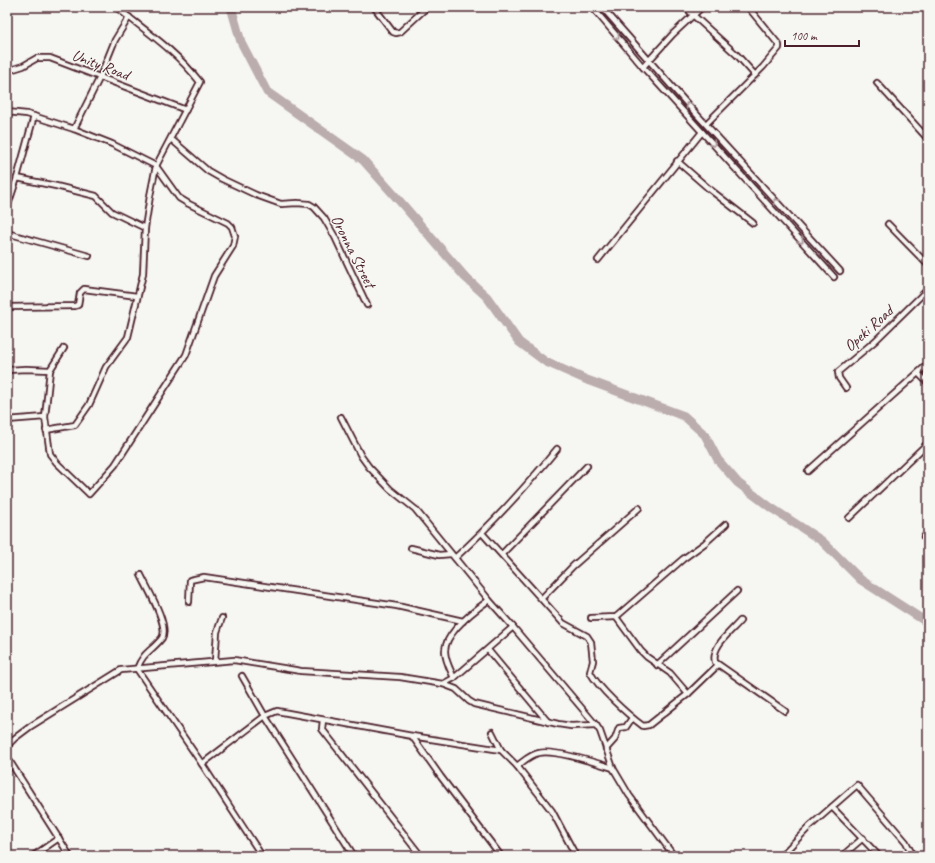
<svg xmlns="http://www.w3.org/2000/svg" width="935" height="863" font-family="Caveat,sans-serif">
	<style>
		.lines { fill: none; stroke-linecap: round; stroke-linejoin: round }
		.river { stroke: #bbadae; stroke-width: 9 }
		.minor-casing { stroke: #4a1f2b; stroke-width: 8 }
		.minor { stroke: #f6f6f2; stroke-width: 4.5 }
		.oneway { stroke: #a99598 }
		.labels { text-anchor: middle; stroke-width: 3; stroke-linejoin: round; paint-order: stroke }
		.street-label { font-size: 16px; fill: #4a1f2b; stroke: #f6f6f2 }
	</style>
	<rect width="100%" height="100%" fill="#f6f6f2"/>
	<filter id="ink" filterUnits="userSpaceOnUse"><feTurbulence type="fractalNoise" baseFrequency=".025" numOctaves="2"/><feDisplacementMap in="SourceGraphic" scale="8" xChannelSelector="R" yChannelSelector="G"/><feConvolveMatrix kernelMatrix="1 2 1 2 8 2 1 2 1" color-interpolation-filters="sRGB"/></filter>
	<g filter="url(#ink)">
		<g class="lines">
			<!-- river -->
			<path class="river" d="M231 7 241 42 267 92 363 160 404 206 465 277 487 297 519 342 546 362 587 380 684 416 705 435 718 460 738 483 770 507 822 541 861 580 928 623"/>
			<defs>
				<g id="minor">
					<path d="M374 7 393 32 396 33 400 32 427 7"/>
					<path d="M592 7 643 67 834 277"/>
					<path d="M602 7 689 106 840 271"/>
					<path d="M686 7 693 15 737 55 755 75"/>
					<path d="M643 67 673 34 702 7"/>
					<path d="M7 71 23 66 37 58H50L186 110"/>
					<path d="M877 83 928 139"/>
					<path d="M7 112 27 114 74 129 112 144 156 166 179 198 189 204 228 223 232 227 235 236 233 246 214 276 186 355 115 465 89 494 57 463 50 454 45 417 50 370"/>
					<path d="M706 124 763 67 779 48V45L748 7"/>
					<path d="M74 129 100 77 115 40 129 17"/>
					<path d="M171 139 208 171 222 179 256 195 281 204 297 203 309 204 314 207 324 218 335 237 367 305"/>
					<path d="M677 161 708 188 753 223"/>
					<path d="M17 178 56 186 96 196 112 212 145 228"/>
					<path d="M7 208 17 178 34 116"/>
					<path d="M888 224 928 265"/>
					<path d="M7 233 89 256"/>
					<path d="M598 260 702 132"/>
					<path d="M7 307 75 306 78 305 80 293 84 289 137 296"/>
					<path d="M7 370 26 369 50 370 64 348"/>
					<path d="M918 373 928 383"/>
					<path d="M846 388 839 378 838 372 875 341 928 289"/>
					<path d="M341 417 361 456 369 467 390 489 415 509 489 600 513 627 596 725 600 731 613 768 629 795 674 856"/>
					<path d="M7 420 45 417"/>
					<path d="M46 430 75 425 89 405 106 367 128 337 143 274 145 228 150 196 156 166 200 82C175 50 147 32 116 7"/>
					<path d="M808 471 928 364"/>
					<path d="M849 518 928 443"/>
					<path d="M482 533 563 623 587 636 591 642 593 661 590 672C599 689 628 715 643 726L649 725 688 694 718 665"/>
					<path d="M924 537 928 533"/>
					<path d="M411 548 439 555 451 554"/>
					<path d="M502 554 587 466"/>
					<path d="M455 558C492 524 525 488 557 449"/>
					<path d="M141 575C147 588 170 626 162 638 152 651 143 652 137 669L202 764 262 856"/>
					<path d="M542 598 573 566 639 508"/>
					<path d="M189 602 190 580 204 577 397 606 463 621"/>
					<path d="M616 617 641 651 647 657 670 673 688 694"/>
					<path d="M591 618 616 617 683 559 705 543 726 524"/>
					<path d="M740 621C731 632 711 646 715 662L785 711"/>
					<path d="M488 650 548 722"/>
					<path d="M215 661 217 632 222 618"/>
					<path d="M657 665 737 591"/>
					<path d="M242 676 265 716 354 856"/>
					<path d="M454 678C450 669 445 660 445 651 445 633 475 610 489 600"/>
					<path d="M443 684 454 678 513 627"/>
					<path d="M323 720 322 729 421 856"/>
					<path d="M492 732 501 750"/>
					<path d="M412 736 441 777 501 856"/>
					<path d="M7 749 10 743 15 738 31 726 121 670 234 660 301 671 400 677 443 684 456 689 469 701 474 704 558 724 571 726 596 725"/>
					<path d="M606 749 615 739 619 728 626 727 632 718"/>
					<path d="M7 757 70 856"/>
					<path d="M202 764 265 716 277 711 412 736 501 750 517 766 552 811 576 856"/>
					<path d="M517 766C524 761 531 754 539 753 554 749 597 763 613 768"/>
					<path d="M832 807 879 856"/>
					<path d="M33 856 59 838"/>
					<path d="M781 856 809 827 857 785 906 842 913 856"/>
					<path d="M842 856 863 838"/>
				</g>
			</defs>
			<!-- minor casing -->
			<use href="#minor" class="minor-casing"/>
			<!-- minor -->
			<use href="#minor" class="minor"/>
		</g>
		<!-- one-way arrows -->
		<defs><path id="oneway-chevron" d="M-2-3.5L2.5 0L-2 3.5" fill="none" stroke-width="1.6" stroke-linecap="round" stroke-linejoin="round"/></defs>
		<g class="oneway">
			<use href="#oneway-chevron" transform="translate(617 37) rotate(49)"/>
			<use href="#oneway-chevron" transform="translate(688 105) rotate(-132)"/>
			<use href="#oneway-chevron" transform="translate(713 144) rotate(48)"/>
			<use href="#oneway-chevron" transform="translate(776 201) rotate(-132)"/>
			<use href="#oneway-chevron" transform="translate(801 241) rotate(47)"/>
		</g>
	</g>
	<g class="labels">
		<!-- street labels -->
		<g class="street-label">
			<text transform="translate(101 64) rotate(21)" y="6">Unity Road</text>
			<text transform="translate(354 251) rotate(63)" y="6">Oronna Street</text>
			<text transform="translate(868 328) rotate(-42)" y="6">Opeki Road</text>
		</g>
	</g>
	<!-- margin -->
	<rect width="935" height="863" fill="none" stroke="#f6f6f2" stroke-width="24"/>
	<rect x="12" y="12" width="911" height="839" fill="none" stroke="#4a1f2b" stroke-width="1.5" filter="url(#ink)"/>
	<!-- scale -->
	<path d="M785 40v6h74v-6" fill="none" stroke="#4a1f2b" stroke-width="2"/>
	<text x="791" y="40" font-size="12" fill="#4a1f2b" stroke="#f6f6f2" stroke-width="3" paint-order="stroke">100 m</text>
</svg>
